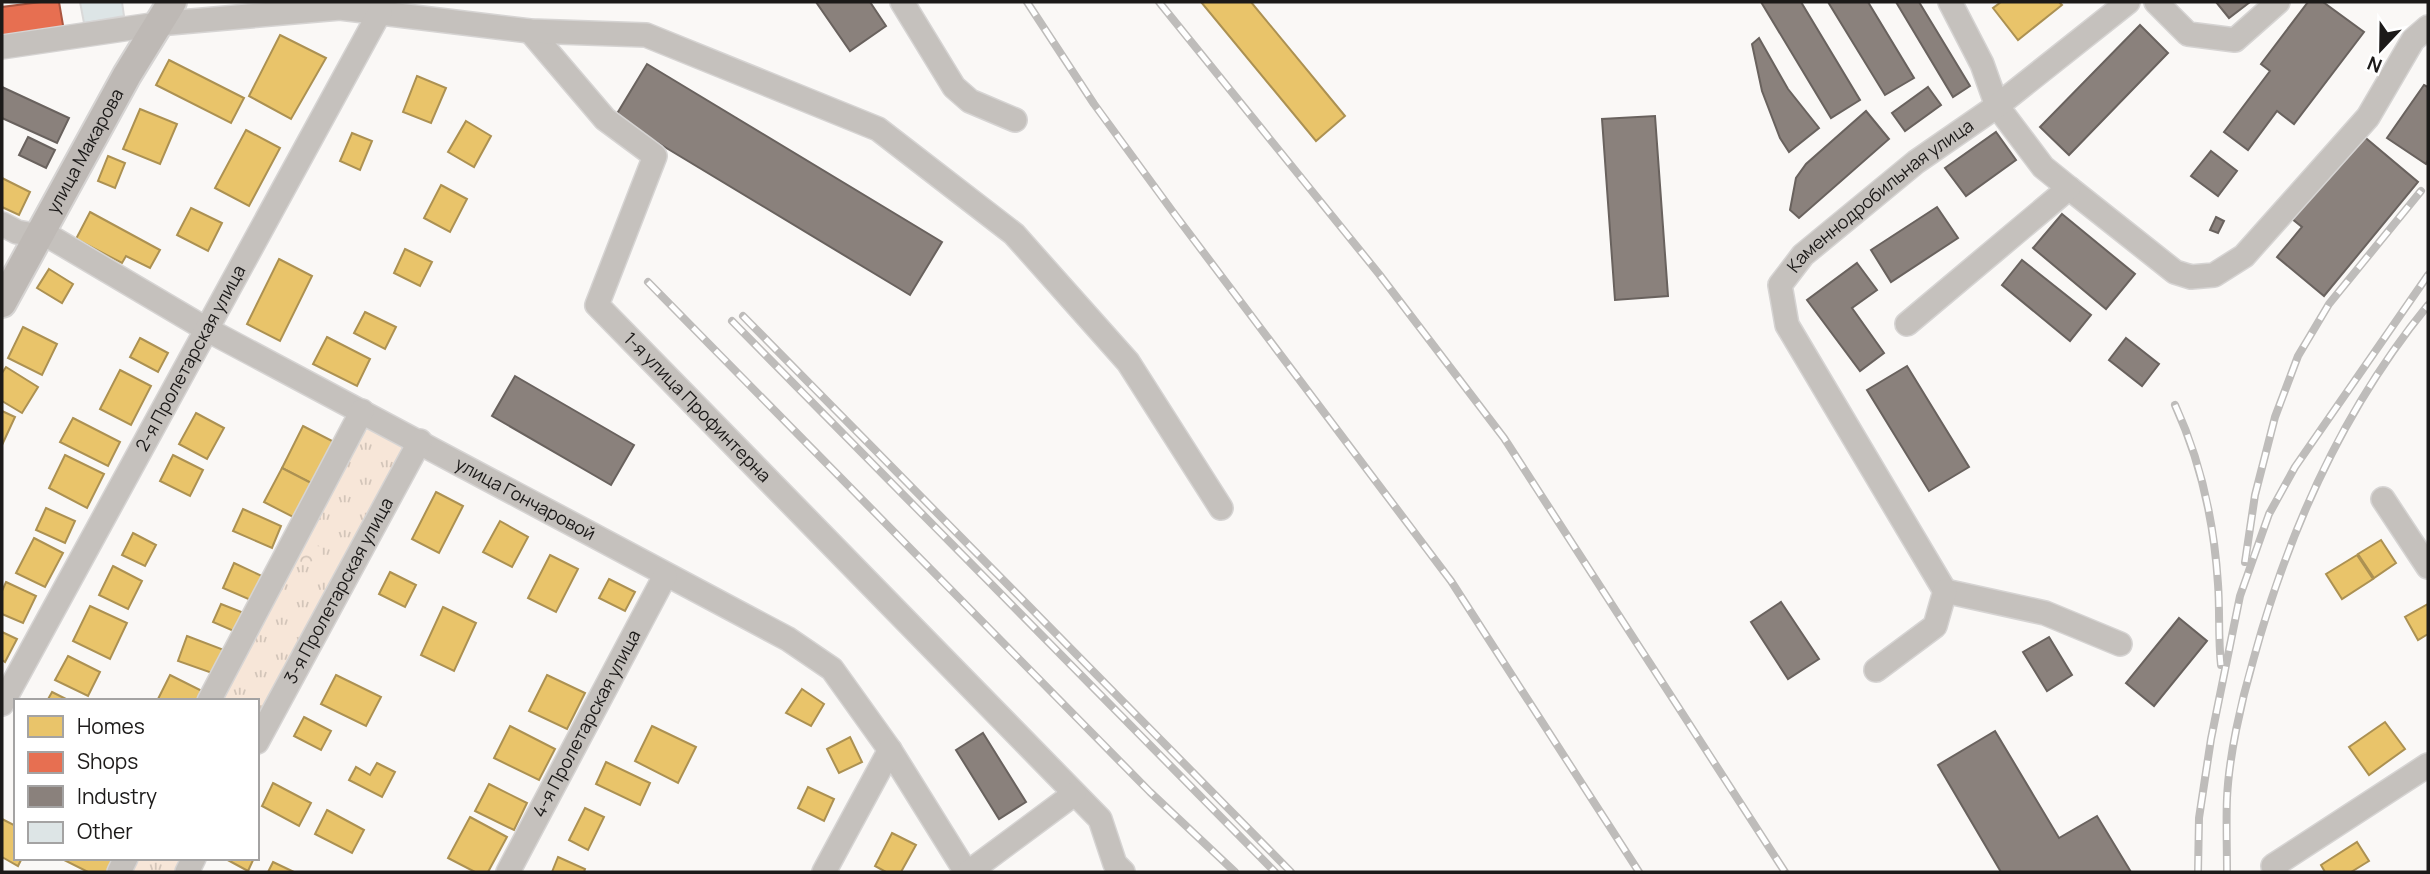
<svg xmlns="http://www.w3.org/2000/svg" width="2430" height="874" font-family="Manrope,sans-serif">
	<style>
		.grass { fill: url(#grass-tufts) }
		.forest { fill: url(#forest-crowns) }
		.homes { fill: #e9c46a; stroke: #ac9152; stroke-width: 2 }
		.shops { fill: #e76f51; stroke: #aa5640; stroke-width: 2 }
		.industry { fill: #8a817c; stroke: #69625e; stroke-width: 2 }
		.building { fill: #dde5e6; stroke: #d9d9d9; stroke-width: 2 }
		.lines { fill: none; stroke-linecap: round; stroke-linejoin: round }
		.minor-casing { stroke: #d6d4d3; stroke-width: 26 }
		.major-casing { stroke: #d6d4d3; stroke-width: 32 }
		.minor { stroke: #c5c1bd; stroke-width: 23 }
		.major { stroke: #beb9b5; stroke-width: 28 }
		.rail-casing { stroke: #bebcba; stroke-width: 8 }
		.rail { stroke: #fff; stroke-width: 5; stroke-dasharray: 16; stroke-linecap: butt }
		.labels { text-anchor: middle; stroke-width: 7; stroke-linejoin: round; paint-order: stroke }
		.street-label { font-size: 18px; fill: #1c1a19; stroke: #fff }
	</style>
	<defs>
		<pattern id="grass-tufts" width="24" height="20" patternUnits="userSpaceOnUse" patternTransform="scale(1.75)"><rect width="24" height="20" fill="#f7e6d8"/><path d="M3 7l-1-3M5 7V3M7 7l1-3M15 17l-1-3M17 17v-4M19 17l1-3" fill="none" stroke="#d3c5b9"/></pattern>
		<pattern id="forest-crowns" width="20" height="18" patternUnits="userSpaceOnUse" patternTransform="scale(1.75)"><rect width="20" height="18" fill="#f7e6d8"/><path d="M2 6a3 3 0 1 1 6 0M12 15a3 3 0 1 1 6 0" fill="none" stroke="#d3c5b9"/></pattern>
	</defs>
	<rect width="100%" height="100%" fill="#faf8f6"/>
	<!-- grass -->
	<g class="grass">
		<path d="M370 427 402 448 392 484 257 731V701H214L354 443Z"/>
		<path d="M135 858H186L178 872H128Z"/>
	</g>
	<!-- forest -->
	<path class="forest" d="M309 540 321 547V555C315 563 304 564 295 560L300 541Z"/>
	<!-- homes -->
	<g class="homes">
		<path d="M1201 2H1251L1345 116 1316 141Z"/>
		<path d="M2001 2H2059L2062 5 2018 40 1993 8Z"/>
		<path d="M280 35 326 58 291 119 249 96Z"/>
		<path d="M169 60 244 98 231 123 156 85Z"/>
		<path d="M417 76 446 88 431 123 403 112Z"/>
		<path d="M140 109 177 124 160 164 123 149Z"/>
		<path d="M466 121 491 136 474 167 448 152Z"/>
		<path d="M246 130 280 148 249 206 215 188Z"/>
		<path d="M352 133 372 141 360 170 340 161Z"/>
		<path d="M108 156 125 163 115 188 98 181Z"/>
		<path d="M2 178 30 192 19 215 2 207Z"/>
		<path d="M441 185 467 199 450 232 424 218Z"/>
		<path d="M191 208 222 223 208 251 177 235Z"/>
		<path d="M90 212 160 250 150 268 126 256 122 263 76 239Z"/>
		<path d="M405 249 432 262 420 286 394 273Z"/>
		<path d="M279 259 312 276 280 341 247 324Z"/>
		<path d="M49 269 73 284 62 303 37 288Z"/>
		<path d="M365 312 396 327 385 349 354 333Z"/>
		<path d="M23 327 57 344 42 375 8 358Z"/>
		<path d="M327 337 370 359 357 386 313 364Z"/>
		<path d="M140 338 168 353 158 372 130 357Z"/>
		<path d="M6 367 38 387 22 413 2 401V373Z"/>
		<path d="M120 370 151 386 131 425 100 409Z"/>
		<path d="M2 411 15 417 2 445Z"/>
		<path d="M196 413 224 428 207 459 179 444Z"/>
		<path d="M73 418 120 442 108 466 60 442Z"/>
		<path d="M303 426 336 443 315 485 282 468Z"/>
		<path d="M65 455 104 474 87 508 49 488Z"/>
		<path d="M173 455 203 470 190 496 160 481Z"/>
		<path d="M282 468 315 485 297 519 264 502Z"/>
		<path d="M436 492 463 506 439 553 412 539Z"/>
		<path d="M46 508 75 521 65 543 36 530Z"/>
		<path d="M243 509 281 526 272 548 233 531Z"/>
		<path d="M500 521 528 537 512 567 483 552Z"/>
		<path d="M133 533 156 545 145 566 122 555Z"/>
		<path d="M34 538 63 553 45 587 16 573Z"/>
		<path d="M2381 540 2396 563 2374 578 2358 554Z"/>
		<path d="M550 555 578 569 556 612 528 598Z"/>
		<path d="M2357 555 2373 579 2342 599 2326 574Z"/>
		<path d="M234 563 264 577 253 601 223 588Z"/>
		<path d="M113 566 142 581 128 609 99 595Z"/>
		<path d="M390 572 416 585 405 607 379 594Z"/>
		<path d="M609 579 635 592 625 611 599 598Z"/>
		<path d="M6 582 36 596 23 623 2 614V591Z"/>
		<path d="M221 604 244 613 236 632 213 622Z"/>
		<path d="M2428 604V634L2418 640 2405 617Z"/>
		<path d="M90 606 127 623 110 659 73 641Z"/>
		<path d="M443 607 476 623 454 671 421 655Z"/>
		<path d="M2 632 17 639 5 662 2 660Z"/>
		<path d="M187 636 224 650 215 674 178 661Z"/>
		<path d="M68 656 100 672 88 696 55 680Z"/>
		<path d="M170 675 202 691 197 701H157Z"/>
		<path d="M336 675 381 697 366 726 321 704Z"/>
		<path d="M547 675 585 693 567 729 529 711Z"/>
		<path d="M802 689 824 704 811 726 786 713Z"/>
		<path d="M52 692 70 701H47Z"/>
		<path d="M304 717 331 731 321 750 294 736Z"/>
		<path d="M2385 722 2405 749 2369 775 2349 747Z"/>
		<path d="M510 726 555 749 539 780 494 758Z"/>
		<path d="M652 726 696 747 678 783 635 761Z"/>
		<path d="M850 737 862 762 839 773 827 749Z"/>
		<path d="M606 762 650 783 640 805 596 784Z"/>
		<path d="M377 763 395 772 382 797 349 780 356 767 370 775Z"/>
		<path d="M273 783 311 803 299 826 262 806Z"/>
		<path d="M489 784 527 803 514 830 475 811Z"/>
		<path d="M808 787 834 799 824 821 798 808Z"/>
		<path d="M585 808 604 817 588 850 569 840Z"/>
		<path d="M327 810 364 830 352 853 315 834Z"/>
		<path d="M470 817 507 837 488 872H475L448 858Z"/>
		<path d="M2 819 16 826V858H22L18 866 2 857Z"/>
		<path d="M892 833 916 845 901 872H886L875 866Z"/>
		<path d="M2357 842 2369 861 2351 872H2325L2321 865Z"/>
		<path d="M558 857 585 869 584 872H552Z"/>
		<path d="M66 858H116L109 872H88L64 860Z"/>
		<path d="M224 858H254L248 871Z"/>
		<path d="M273 862 294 872H268Z"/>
	</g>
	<!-- shops -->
	<path class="shops" d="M41 2H59L64 31 2 39V7Z"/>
	<!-- industry -->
	<g class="industry">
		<path d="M816 2H870L886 26 850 51Z"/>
		<path d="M1761 2H1801L1860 100 1831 118Z"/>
		<path d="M1828 2H1868L1914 78 1885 95Z"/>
		<path d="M1896 2H1919L1970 86 1953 97Z"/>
		<path d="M2216 2H2250L2229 18Z"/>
		<path d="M2308 2H2323L2364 32 2294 124 2277 111 2248 150 2224 132 2270 71 2261 64Z"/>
		<path d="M2140 25 2168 53 2069 155 2040 127Z"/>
		<path d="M1759 38 1788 89 1819 128 1789 152 1780 138 1762 91 1752 44Z"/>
		<path d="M647 64 942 242 910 295 615 117Z"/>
		<path d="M2424 85 2428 87V160L2426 164 2387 138Z"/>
		<path d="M2 87 69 118 57 143 2 118Z"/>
		<path d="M1928 87 1941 105 1905 131 1892 113Z"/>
		<path d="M1866 111 1889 139 1799 218 1790 210 1796 178 1806 164Z"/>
		<path d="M1655 116 1668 296 1615 300 1602 119Z"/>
		<path d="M1996 132 2016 160 1966 196 1945 168Z"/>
		<path d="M2361 134 2418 182 2324 296 2277 257 2302 227 2291 218Z"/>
		<path d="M28 137 55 150 46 168 19 155Z"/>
		<path d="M2211 151 2237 171 2218 196 2191 176Z"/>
		<path d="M1937 207 1958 238 1891 282 1871 250Z"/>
		<path d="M2062 214 2135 274 2106 309 2033 248Z"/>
		<path d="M2216 217 2224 221 2218 233 2210 230Z"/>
		<path d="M2022 260 2091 315 2070 341 2002 285Z"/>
		<path d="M1857 263 1877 290 1852 308 1884 353 1860 371 1807 300Z"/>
		<path d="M2126 338 2159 364 2142 386 2109 360Z"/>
		<path d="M1907 366 1969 467 1929 491 1867 390Z"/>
		<path d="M515 376 634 445 611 485 492 416Z"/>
		<path d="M1781 602 1819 659 1788 679 1751 622Z"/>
		<path d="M2179 618 2207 641 2154 706 2126 683Z"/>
		<path d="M2049 637 2072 675 2047 691 2023 652Z"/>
		<path d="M1995 731 2059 838 2097 816 2131 872H2001L1938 765Z"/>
		<path d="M983 733 1026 802 999 819 956 750Z"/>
	</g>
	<!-- building -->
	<path class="building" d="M80 2H122L124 16 84 23Z"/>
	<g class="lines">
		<defs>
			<g id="minor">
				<path d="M902 2 954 87 970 101 1015 120"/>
				<path d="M2156 2 2188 34 2235 40 2278 2"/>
				<path id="s1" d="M530 31 605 119 655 156 597 305 1100 819 1115 864 1123 872"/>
				<path d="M2 47 158 24 340 8 530 31 646 35 878 129 1014 234 1128 362 1221 508"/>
				<path d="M2069 188 2175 272 2191 277 2214 275 2244 256 2368 117 2413 40 2428 27"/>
				<path id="s2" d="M2 224 17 232 52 238 206 329 788 639 832 669 890 750 966 872"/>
				<path d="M1907 324 2069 188 2043 167 1997 106 1982 64 1950 2"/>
				<path d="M2383 499 2428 567"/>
				<path id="s3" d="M1945 591 1787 325 1780 285 1803 255 1916 162 1997 106 2128 2"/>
				<path d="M1945 591 2045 613 2120 644"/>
				<path d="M1876 670 1935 626 1945 591"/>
				<path d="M209 701 362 411"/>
				<path id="s4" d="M2 704 380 12"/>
				<path id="s5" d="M257 742 420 441"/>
				<path d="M119 872 126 858"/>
				<path d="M187 872 194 858"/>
				<path id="s6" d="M508 872 665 576"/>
				<path d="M824 872 890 750"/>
				<path d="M969 872 1074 794"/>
				<path d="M2277 872 2273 866 2428 765"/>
			</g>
			<g id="major">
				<path id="s7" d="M2 303 127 75 172 2"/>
			</g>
		</defs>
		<!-- minor casing -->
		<use href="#minor" class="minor-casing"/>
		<!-- major casing -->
		<use href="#major" class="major-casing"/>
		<!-- minor -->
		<use href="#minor" class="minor"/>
		<!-- major -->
		<use href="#major" class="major"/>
		<defs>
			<g id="rail">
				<path d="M1027 2 1094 104 1173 212 1451 581 1639 872"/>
				<path d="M1159 2 1379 274 1504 438 1785 872"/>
				<path d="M648 282 1150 792 1235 872"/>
				<path d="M743 316 1291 872"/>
				<path d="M732 321 1275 872"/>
				<path d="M2175 405C2201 462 2214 521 2218 584 2220 611 2218 638 2221 665"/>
				<path d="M2245 562 2255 495 2275 417 2298 356 2329 304 2421 191"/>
				<path d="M2198 872 2199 818 2211 739 2240 596 2269 514 2295 467 2428 275"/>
				<path d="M2227 872C2227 847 2226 822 2227 798 2229 756 2241 702 2253 661 2288 532 2343 409 2428 305"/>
			</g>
		</defs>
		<!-- rail casing -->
		<use href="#rail" class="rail-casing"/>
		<!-- rail -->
		<use href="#rail" class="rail"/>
	</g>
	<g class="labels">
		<!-- street labels -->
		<g class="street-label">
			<text dy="6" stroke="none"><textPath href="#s7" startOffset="173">улица Макарова</textPath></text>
			<text dy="6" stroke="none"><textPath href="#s3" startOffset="485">Каменнодробильная улица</textPath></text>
			<text dy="6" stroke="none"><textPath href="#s4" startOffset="394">2-я Пролетарская улица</textPath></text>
			<text dy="6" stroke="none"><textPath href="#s1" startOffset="481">1-я улица Профинтерна</textPath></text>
			<text dy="6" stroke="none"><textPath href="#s2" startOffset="593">улица Гончаровой</textPath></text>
			<text dy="6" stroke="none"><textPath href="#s5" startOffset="172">3-я Пролетарская улица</textPath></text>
			<text dy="6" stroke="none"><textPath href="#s6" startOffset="168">4-я Пролетарская улица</textPath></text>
		</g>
	</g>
	<!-- border -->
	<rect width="2430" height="874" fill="none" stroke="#1c1a19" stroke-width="7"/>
	<!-- legend -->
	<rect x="14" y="699" width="245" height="161" fill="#ffffff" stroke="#a4a3a3" stroke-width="2"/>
	<rect x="28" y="716" width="35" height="21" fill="#e9c46a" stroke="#a4a3a3" stroke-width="2"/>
	<text x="77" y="734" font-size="21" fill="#1c1a19">Homes</text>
	<rect x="28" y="752" width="35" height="21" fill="#e76f51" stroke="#a4a3a3" stroke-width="2"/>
	<text x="77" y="769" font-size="21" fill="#1c1a19">Shops</text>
	<rect x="28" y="786" width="35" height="21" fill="#8a817c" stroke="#a4a3a3" stroke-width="2"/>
	<text x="77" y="804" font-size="21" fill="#1c1a19">Industry</text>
	<rect x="28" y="822" width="35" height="21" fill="#dde5e6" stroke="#a4a3a3" stroke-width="2"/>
	<text x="77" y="839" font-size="21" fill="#1c1a19">Other</text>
	<!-- north arrow -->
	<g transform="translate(2381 49) rotate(202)" stroke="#ffffff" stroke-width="5" paint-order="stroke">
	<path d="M0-5L12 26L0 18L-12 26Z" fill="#1c1a19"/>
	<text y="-10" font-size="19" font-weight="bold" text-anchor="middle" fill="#1c1a19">N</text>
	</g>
</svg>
